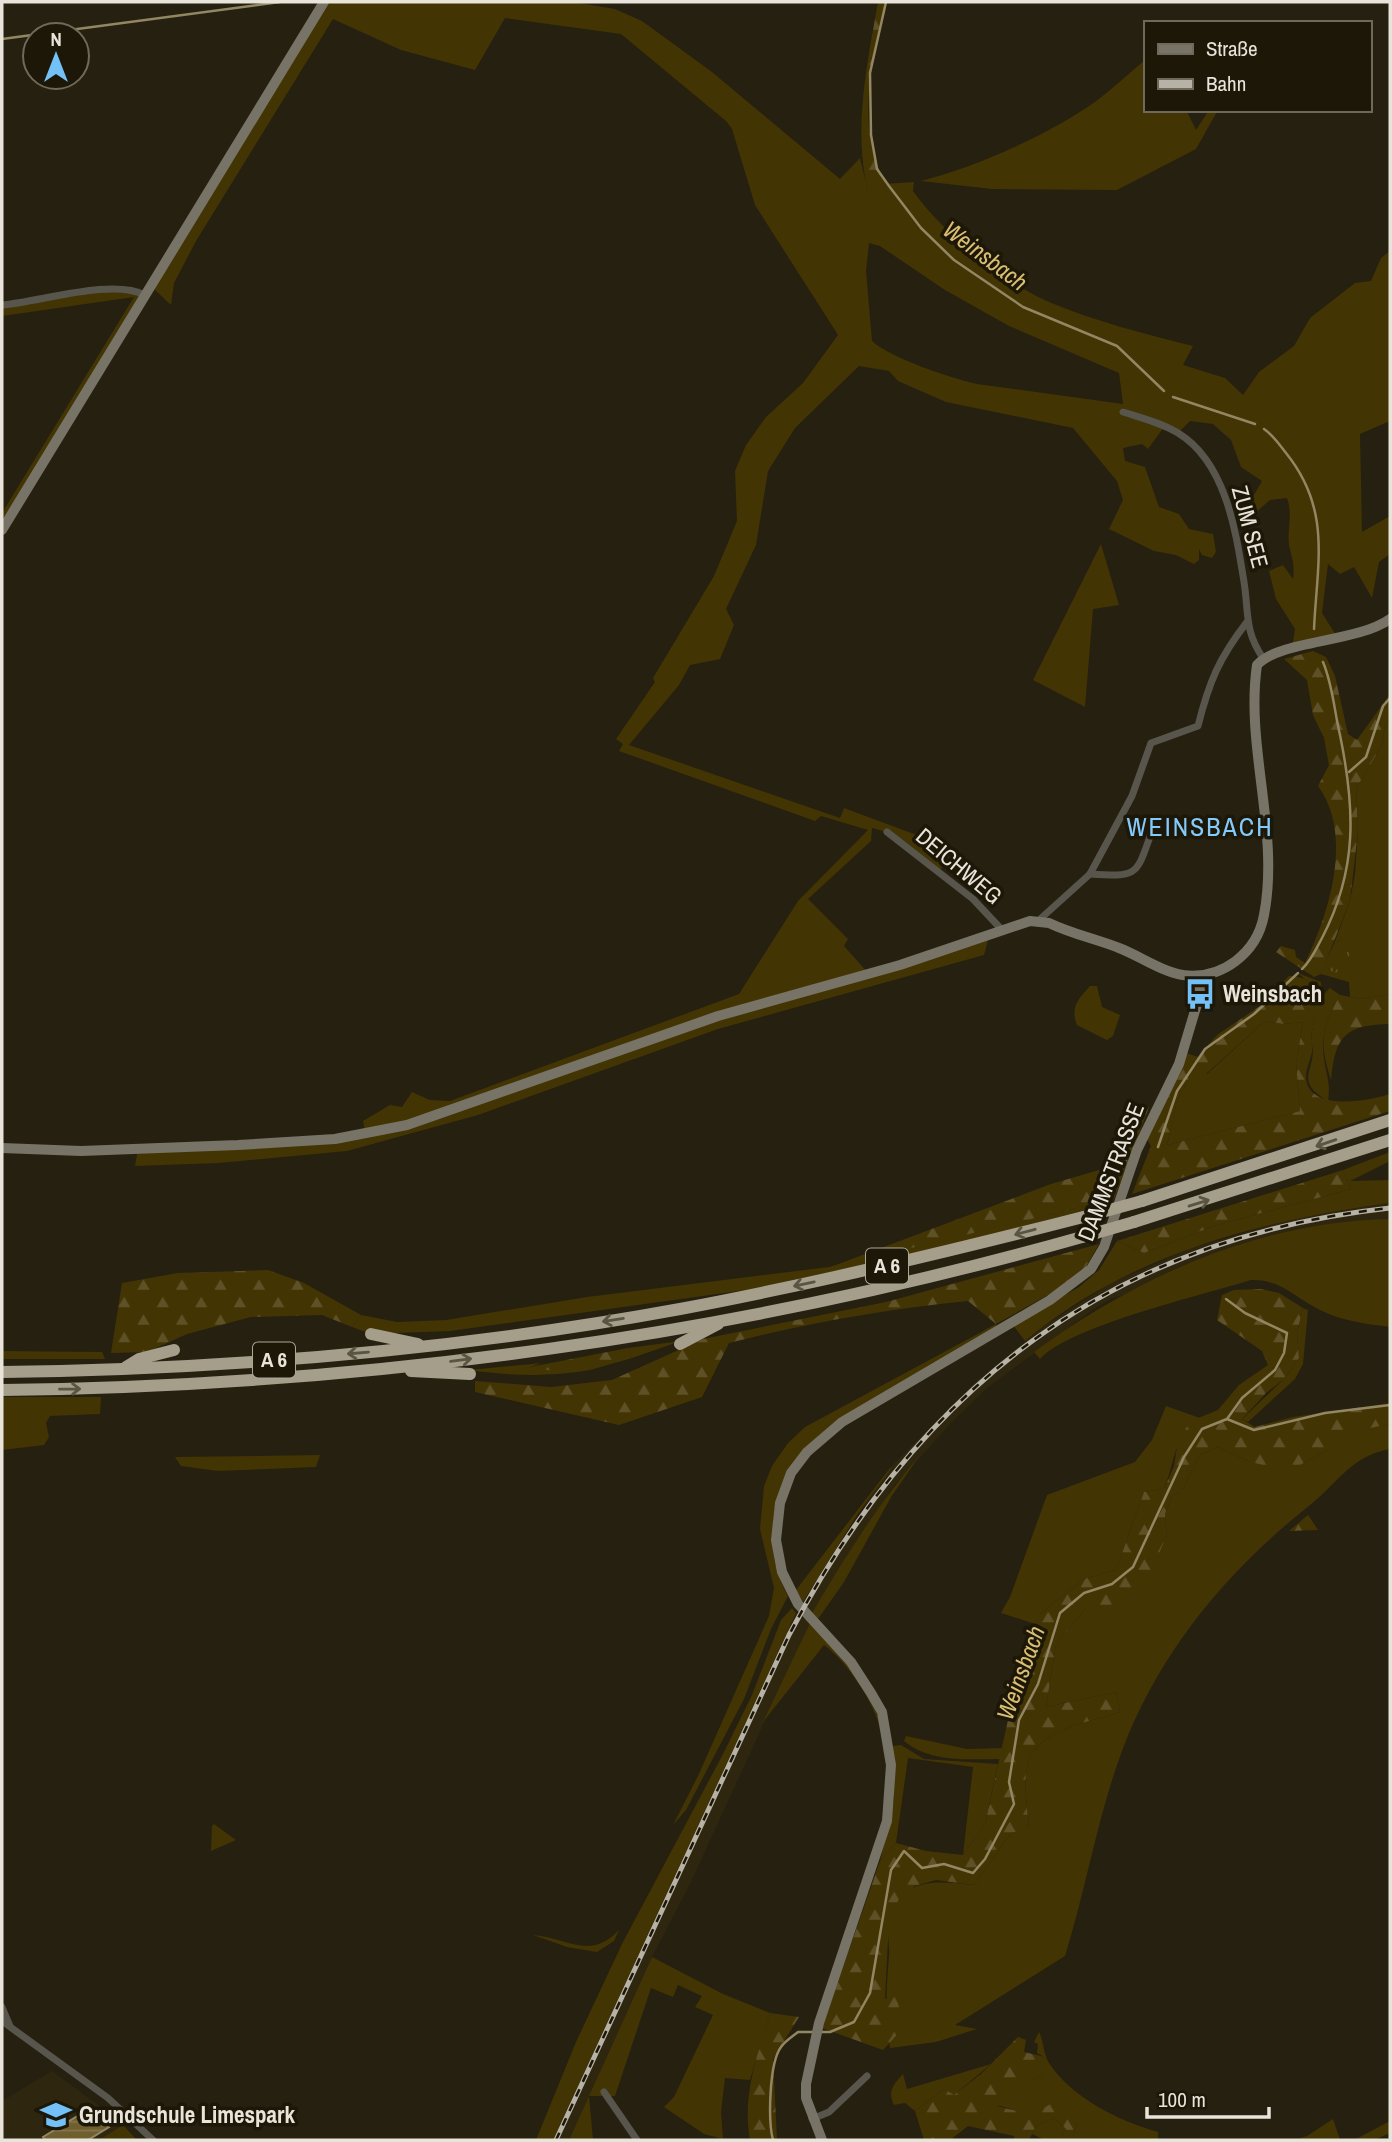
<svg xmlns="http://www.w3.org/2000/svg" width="1392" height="2142" font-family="'Archivo Narrow',sans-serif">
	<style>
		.built { fill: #2e260f }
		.grass { fill: #433403; fill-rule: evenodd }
		.forest { fill: url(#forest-firs); fill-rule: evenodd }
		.park { fill: url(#park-tufts) }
		.water { fill: url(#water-rules); stroke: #938662; stroke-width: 2 }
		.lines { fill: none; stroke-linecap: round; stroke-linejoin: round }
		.stream { stroke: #938662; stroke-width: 2.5 }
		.street { stroke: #58554d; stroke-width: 7 }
		.secondary { stroke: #777366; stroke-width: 10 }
		.highway { stroke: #a59e8b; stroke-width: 12 }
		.rail-casing { stroke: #b6b2a6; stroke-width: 5 }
		.rail { stroke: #1c1707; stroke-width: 2.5; stroke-dasharray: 8; stroke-linecap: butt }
		.highway-bridge { stroke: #a59e8b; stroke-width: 12 }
		.oneway { stroke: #5a5442 }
		.labels { text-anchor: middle; stroke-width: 7; stroke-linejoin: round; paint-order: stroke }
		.shield { fill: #1c1707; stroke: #aba69b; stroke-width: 2 }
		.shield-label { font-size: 21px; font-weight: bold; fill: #e8e4da }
		.street-label { font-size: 23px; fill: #e8e4da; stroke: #1c1707 }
		.poi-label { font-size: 23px; font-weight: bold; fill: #e8e4da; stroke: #1c1707; text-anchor: start }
		.water-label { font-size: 24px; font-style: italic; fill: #d9be73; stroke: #1c1707 }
		.quarter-label { font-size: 26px; letter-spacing: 2px; fill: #84cbfd; stroke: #1c1707 }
	</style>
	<defs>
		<pattern id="forest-firs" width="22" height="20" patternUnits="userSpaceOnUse" patternTransform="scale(1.75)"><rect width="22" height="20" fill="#433403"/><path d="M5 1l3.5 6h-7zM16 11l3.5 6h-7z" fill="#5e5127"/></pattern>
		<pattern id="park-tufts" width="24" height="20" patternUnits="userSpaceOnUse" patternTransform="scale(1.75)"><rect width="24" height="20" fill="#433403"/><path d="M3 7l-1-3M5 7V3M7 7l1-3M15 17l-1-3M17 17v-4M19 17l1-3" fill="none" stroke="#5e5127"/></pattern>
		<pattern id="water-rules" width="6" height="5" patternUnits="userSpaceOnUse" patternTransform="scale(1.75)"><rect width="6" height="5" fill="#6f5e2e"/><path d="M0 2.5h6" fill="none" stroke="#84754c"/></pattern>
	</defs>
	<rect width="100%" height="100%" fill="#262010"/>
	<!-- built -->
	<g class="built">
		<path d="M1390 1203V1219L1113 1298 1094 1309 987 1388 952 1422 893 1487 812 1613 803 1602 890 1468 972 1385 1041 1328 1109 1284 1189 1249 1300 1216Z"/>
		<path d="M796 1613 810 1623 690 1884 652 1957 569 2140H553Z"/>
		<path d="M52 2071 98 2105 123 2125 99 2140H2V2101Z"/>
	</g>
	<!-- grass -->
	<g class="grass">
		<path d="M328 2H573L615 9 642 21 712 72 840 179 860 158 868 191 883 184 914 182 913 191C943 233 1002 281 1049 302 1094 321 1145 334 1193 346L1183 365 1225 378 1243 395 1259 372 1294 346 1310 318 1355 283 1371 281 1381 258 1390 251V421L1360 434 1362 532 1390 516V554L1379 562 1372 598 1354 567 1340 574 1328 564 1322 613 1339 640 1292 648 1295 629 1276 599 1269 571 1283 565 1293 579C1295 565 1292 558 1289 545 1287 528 1293 515 1287 498L1270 500 1255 513 1247 507 1262 481 1241 467 1231 440 1213 424 1190 421 1178 433 1164 427 1148 449 1142 444 1123 448 1125 461 1145 467 1159 507 1179 514 1189 529 1213 534 1216 552 1212 558 1202 555 1199 549V560L1194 564 1176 555 1154 551 1109 529 1123 500 1117 481 1073 428 946 402 898 381 889 371 859 366 795 428 768 471 756 545 726 609 734 625 720 659 690 665 679 685 629 745 840 818 844 808 914 834 940 864 948 854 951 857 938 872 887 832 872 828 871 841 808 899 848 939 844 946 869 974 989 937 984 955 718 1029 478 1115 347 1151 219 1163 135 1166 138 1149 365 1132 363 1121 390 1105 402 1107 412 1092 430 1100 450 1101 739 994 798 901 868 830 821 816 815 821 619 751 623 744 616 739 655 682 653 678 714 576 737 521 735 471 746 445 766 417 803 383 838 335 755 205 732 129 726 121 621 34 505 18 475 70 401 50 333 19 196 241 174 283 171 305 155 290V285ZM869 243 880 246 945 290 1009 326 1119 373 1123 404 977 384C951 378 890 358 872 341L866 271Z"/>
		<path d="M1145 60V110H1186L1196 130 1209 110H1218L1196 149 1117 190 992 189 921 181C978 166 1046 136 1095 102 1112 89 1128 74 1145 60Z"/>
		<path d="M110 290 145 295 2 530V513L134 297 2 316V305Z"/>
		<path d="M1101 544 1119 605 1093 609 1085 707 1033 680Z"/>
		<path d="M1390 721V994L1360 999 1350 997 1349 982 1321 974 1325 963 1330 971 1343 939 1334 944 1350 901 1355 874 1358 831 1356 789 1382 745 1385 725Z"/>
		<path d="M1298 973 1321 982 1322 996 1330 988 1340 995C1329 1015 1320 1034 1324 1058 1326 1076 1331 1081 1328 1101 1290 1079 1320 1069 1311 1041L1316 990Z"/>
		<path d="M1090 986H1097L1102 1007 1120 1015 1113 1036 1107 1040 1077 1025C1070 1008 1078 999 1090 986Z"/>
		<path d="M1265 1021 1283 1024 1303 1022 1296 1063 1300 1111 1167 1145 1177 1101 1191 1074H1207Z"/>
		<path d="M1390 1152V1161L1350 1181 1390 1180V1203C1261 1220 1127 1255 1025 1341L1013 1325 1079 1287 1099 1270 1117 1241 1144 1253 1217 1225 1351 1189 1343 1170Z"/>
		<path d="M1114 1199 1082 1211 925 1252 746 1290 450 1331 371 1334 352 1327 361 1315 397 1322 446 1320 587 1297 829 1267Z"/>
		<path d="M1390 1219V1327C1367 1324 1342 1321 1320 1310 1295 1298 1281 1279 1251 1280 1203 1295 1070 1326 1040 1359L1034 1352C1136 1277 1261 1221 1390 1219Z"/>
		<path d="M1303 1308 1308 1310 1303 1364 1295 1379 1248 1422 1242 1419 1284 1379 1299 1358 1297 1333Z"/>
		<path d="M996 1324 997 1327C966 1345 935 1363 904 1381 846 1414 777 1448 773 1524 771 1550 775 1573 788 1596L771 1629 744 1699 686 1810 673 1825 698 1776 769 1616 774 1588 760 1529 764 1486 772 1466 788 1443 805 1427Z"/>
		<path d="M681 1341 632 1358 628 1348Z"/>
		<path d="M2 1351 102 1352 105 1359H2Z"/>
		<path d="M542 1363 527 1368 589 1366 590 1370C549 1377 510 1376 469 1370Z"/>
		<path d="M2 1397H101L100 1414 50 1416 46 1423 49 1437 44 1445 2 1450Z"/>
		<path d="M1166 1406 1200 1418C1176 1427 1174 1466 1164 1489L1144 1492 1116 1570 1084 1579 1040 1614 1035 1624 1001 1613 1010 1597 1047 1495 1135 1462 1152 1440Z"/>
		<path d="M1390 1424V1449C1351 1456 1339 1482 1310 1505 1227 1571 1159 1652 1122 1751 1097 1818 1086 1889 1065 1956L955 2025 977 2029 936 2042 890 2048C885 2017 886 1988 889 1957 890 1945 886 1930 889 1919 899 1876 941 1881 974 1885L1011 1833 1029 1828C1028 1810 1023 1786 1027 1768 1034 1729 1088 1723 1120 1712L1116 1692 1046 1707 1056 1644 1086 1608 1167 1536 1165 1514 1172 1496 1182 1491 1199 1455 1218 1447 1248 1461 1300 1465 1326 1451 1346 1432Z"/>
		<path d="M320 1455 316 1467 218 1471 181 1466 175 1457Z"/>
		<path d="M920 1455 891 1497 844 1582 818 1619 812 1613C845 1557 878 1504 920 1455Z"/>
		<path d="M890 1468 891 1469 857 1515 803 1602 796 1590Z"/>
		<path d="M792 1608 796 1613 553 2140H536L576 2042 622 1944 723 1754 752 1695 781 1620Z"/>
		<path d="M810 1623C838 1652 867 1683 880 1722 885 1739 886 1759 889 1776 883 1760 884 1743 880 1727 871 1698 848 1663 824 1645L763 1722Z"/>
		<path d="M906 1736 967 1749 1003 1748 1000 1759C967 1759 931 1763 904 1741Z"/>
		<path d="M901 1745 924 1759 998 1764 985 1824 963 1855 973 1767 908 1758 896 1843 880 1861 894 1800 893 1746Z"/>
		<path d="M214 1824 236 1840 211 1851 212 1826Z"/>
		<path d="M619 1930 614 1941 597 1952 567 1947 533 1935C569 1938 589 1961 619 1930Z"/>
		<path d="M652 1957 723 1994 770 2013 750 2080 725 2078 721 2112 723 2139 704 2134 664 2107 674 2097 713 2015 695 2007 702 1996 678 1985 673 1997 651 1988 615 2096H589L593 2140H569Z"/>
		<path d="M1039 2032C1044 2042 1043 2053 1049 2063 1072 2098 1119 2121 1158 2132V2140H1072L1077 2124 1048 2107 1026 2114 998 2105 1041 2075 1044 2057 1037 2053 1038 2044 1034 2042Z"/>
		<path d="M991 2064 953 2096 944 2089 915 2111 905 2103 894 2105C887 2091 894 2084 903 2074L907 2089Z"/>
		<path d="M1054 2118 1066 2129 1060 2140H1045L1032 2134 1036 2126Z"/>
		<path d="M1333 2119 1340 2140H1294L1307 2136Z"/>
		<path d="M1390 2121V2133L1374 2140H1354Z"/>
		<path d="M123 2125 136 2139 99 2140Z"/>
	</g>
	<!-- forest -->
	<g class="forest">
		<path d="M878 2H886C871 51 855 139 887 183L868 192C853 128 867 65 878 2Z"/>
		<path d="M1313 651 1326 657 1335 676 1348 734 1357 740 1390 694V721L1385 725 1382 745 1356 789 1358 831 1350 901 1321 974 1314 977 1276 952 1281 946 1295 950 1296 957 1305 963C1329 914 1354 835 1318 786L1329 765 1324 738 1313 715 1307 680 1284 659Z"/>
		<path d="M1289 976C1327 976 1312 1014 1311 1041 1316 1054 1305 1065 1306 1079 1310 1112 1370 1101 1390 1094V1111L1132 1194 1151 1146 1147 1139 1186 1053 1198 1057 1217 1035 1260 1006ZM1265 1021 1283 1024 1303 1022 1296 1063 1300 1111 1167 1145 1177 1101 1191 1074H1206Z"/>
		<path d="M1390 994V1024C1346 1025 1335 1035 1331 1080 1319 1042 1321 1030 1340 995L1360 999Z"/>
		<path d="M1149 1107 1114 1199 828 1268 1051 1184 1113 1166 1126 1151 1135 1129 1138 1108Z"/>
		<path d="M1343 1170 1351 1189 1217 1225 1144 1253 1117 1241Z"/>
		<path d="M1099 1244 1084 1270 1055 1291 996 1324 968 1301C887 1309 808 1323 729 1343L702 1397 619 1425 475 1392V1381L551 1387 612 1380 703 1339 886 1302Z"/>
		<path d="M268 1270 304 1283 361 1315 352 1327 322 1315 251 1317 187 1334 147 1352 111 1353 122 1283 178 1273Z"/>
		<path d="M1261 1289 1279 1293 1303 1308 1297 1333 1299 1358 1284 1379 1266 1393 1242 1419 1255 1427 1293 1417 1390 1403V1424L1346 1433 1326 1451 1300 1465 1292 1473 1248 1461 1218 1447 1199 1455 1182 1491 1172 1496 1165 1514 1167 1535 1138 1601 1086 1608 1056 1644 1046 1707 1116 1692 1120 1712C1088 1723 1034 1729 1027 1768 1023 1787 1028 1810 1029 1829L1011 1833 974 1885 936 1880 915 1886 899 1899 889 1919 885 1999 896 1995 904 2027 883 2050 822 2028 880 1861 896 1843 926 1851 963 1855 985 1824 1025 1643 1040 1614 1084 1579 1116 1570 1144 1492 1164 1489 1174 1466 1178 1440 1191 1421 1218 1410 1239 1385 1268 1365 1262 1351 1217 1320 1222 1295 1234 1290Z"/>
		<path d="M628 1348 632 1358 590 1370 589 1366 569 1372 525 1368Z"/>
		<path d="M1308 1515 1318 1530 1289 1531Z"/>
		<path d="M770 2013 799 2017 773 2059 777 2140H750C742 2096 757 2055 770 2013Z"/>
		<path d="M1018 2037 1026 2040 1024 2052 1045 2057 1041 2075 998 2106C1021 2113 1038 2116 1057 2099L1064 2114 1077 2124 1072 2140H1060L1066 2129 1054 2118 1036 2126 1029 2140H1014V2136L968 2126 950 2140H924L915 2111 944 2089 954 2095 981 2074Z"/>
	</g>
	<!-- park -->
	<path class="park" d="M1343 939 1351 941 1353 949 1338 973 1330 971 1325 963 1334 944Z"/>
	<!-- water -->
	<path class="water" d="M89 2109 109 2127 88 2140H45L43 2137Z"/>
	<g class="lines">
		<!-- stream -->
		<g class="stream">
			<path d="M886 2 870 73 871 135 877 169 889 186 921 228 954 260 1023 307 1117 346 1164 391"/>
			<path d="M2 39 280 2"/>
			<path d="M1173 397 1255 424"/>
			<path d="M1264 429C1273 435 1279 444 1286 453 1332 510 1317 563 1314 629"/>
			<path d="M1349 772 1366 757 1383 706 1390 698"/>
			<path d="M1302 969C1311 961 1316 949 1322 938 1358 869 1355 808 1340 735 1334 710 1333 686 1323 662"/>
			<path d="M1158 1147 1177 1091 1205 1049 1254 1014 1298 973"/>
			<path d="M1227 1419 1254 1430 1325 1413 1390 1405"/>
			<path d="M821 2032H830L854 2022 870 1993 891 1870 904 1851 922 1868 944 1864 973 1873 985 1859 1014 1804 1009 1782 1019 1720 1038 1684 1060 1613 1084 1593 1112 1584 1133 1567 1184 1457 1202 1429 1227 1419 1242 1398 1275 1370 1284 1353 1287 1333 1245 1313 1226 1299"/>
			<path d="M773 2140C768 2121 769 2063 781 2047 785 2041 793 2036 798 2032H814"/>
		</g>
		<!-- street -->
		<g class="street">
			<path d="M2 305C40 302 112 278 145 295"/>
			<path d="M1123 412C1142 418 1162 423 1178 433 1226 462 1236 532 1244 582 1249 613 1244 630 1263 658"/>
			<path d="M887 832 973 899 1003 931"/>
			<path d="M1090 874C1139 877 1136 876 1152 831"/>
			<path d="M1038 921 1090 874 1132 796 1151 743 1198 726C1209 682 1219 658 1247 622"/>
			<path d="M2 2007 10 2026"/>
			<path d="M2 2021 108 2098 153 2140"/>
			<path d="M604 2092 637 2140"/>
			<path d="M812 2119 829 2112 867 2076"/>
		</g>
		<!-- secondary -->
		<g class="secondary">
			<path d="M2 530 324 2"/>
			<path d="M2 1148 81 1151 238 1145 335 1139 407 1125 718 1016 900 965 1030 921 1049 923C1072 934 1096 939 1119 948 1140 956 1160 971 1183 975 1222 980 1257 953 1264 915 1280 832 1245 747 1257 665 1279 640 1356 643 1390 619"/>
			<path d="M822 2140 806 2098V2084L819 2023 887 1821 891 1765 882 1712 871 1693 851 1662 798 1604 782 1572 776 1540 780 1503 791 1473 807 1452 842 1422 1050 1300 1091 1269 1104 1247 1137 1150 1179 1064 1200 994 1199 976"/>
		</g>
		<!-- highway -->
		<g class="highway">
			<path d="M1142 1201 1390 1120"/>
			<path d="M1134 1222 1390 1140"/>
			<path d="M371 1334 418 1344"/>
			<path d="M680 1344 718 1324"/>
			<path d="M126 1367 139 1359 174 1350"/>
			<path d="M411 1371 470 1374"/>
			<path d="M2 1372C229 1369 457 1350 680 1309 819 1283 955 1250 1091 1215"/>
			<path d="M2 1390C365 1386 732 1336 1082 1237"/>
		</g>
		<defs>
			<path id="rail" d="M556 2140 789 1635C918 1389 1110 1238 1390 1208"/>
		</defs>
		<!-- rail casing -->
		<use href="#rail" class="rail-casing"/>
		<!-- rail -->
		<use href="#rail" class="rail"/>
		<!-- highway-bridge -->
		<g class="highway-bridge">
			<path d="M1091 1215 1142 1201"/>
			<path d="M1082 1237 1134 1222"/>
		</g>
	</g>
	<!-- one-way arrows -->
	<defs><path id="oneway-shaft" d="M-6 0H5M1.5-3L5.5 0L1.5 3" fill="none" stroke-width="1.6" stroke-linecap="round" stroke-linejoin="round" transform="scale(1.75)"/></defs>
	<g class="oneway">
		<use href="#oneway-shaft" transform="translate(1326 1143) rotate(161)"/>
		<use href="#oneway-shaft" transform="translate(1199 1203) rotate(-17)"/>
		<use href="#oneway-shaft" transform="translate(1025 1232) rotate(165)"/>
		<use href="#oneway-shaft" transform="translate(804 1284) rotate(168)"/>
		<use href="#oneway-shaft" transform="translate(613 1320) rotate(171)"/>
		<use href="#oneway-shaft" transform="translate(358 1353) rotate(175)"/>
		<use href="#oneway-shaft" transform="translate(461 1360) rotate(-8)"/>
		<use href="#oneway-shaft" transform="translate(70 1389) rotate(-1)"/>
	</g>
	<!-- icons -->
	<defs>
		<symbol id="bus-bare" viewBox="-9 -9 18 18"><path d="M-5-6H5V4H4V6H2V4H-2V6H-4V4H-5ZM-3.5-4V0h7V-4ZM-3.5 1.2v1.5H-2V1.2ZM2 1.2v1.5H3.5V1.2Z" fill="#73c1f6" stroke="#1c1707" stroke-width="2.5" paint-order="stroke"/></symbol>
		<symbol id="school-bare" viewBox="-9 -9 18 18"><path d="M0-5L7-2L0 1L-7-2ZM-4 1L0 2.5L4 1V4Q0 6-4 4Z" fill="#73c1f6" stroke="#1c1707" stroke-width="2.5" paint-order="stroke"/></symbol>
	</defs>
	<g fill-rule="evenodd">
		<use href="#bus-bare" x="1178" y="972" width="44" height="44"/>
		<use href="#school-bare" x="34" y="2093" width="44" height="44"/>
	</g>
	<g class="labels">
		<!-- shield labels -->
		<g class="shield">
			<rect x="866" y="1248.5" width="42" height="35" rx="5"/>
			<rect x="253" y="1342.5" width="42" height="35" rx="5"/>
		</g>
		<g class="shield-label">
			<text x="887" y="1273">A 6</text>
			<text x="274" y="1367">A 6</text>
		</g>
		<!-- street labels -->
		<g class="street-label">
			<text transform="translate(1250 527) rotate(75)" y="8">ZUM SEE</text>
			<text transform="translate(959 866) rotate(40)" y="8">DEICHWEG</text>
			<text transform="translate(1111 1172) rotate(-69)" y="8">DAMMSTRASSE</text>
		</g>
		<!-- poi labels -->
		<g class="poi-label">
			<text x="1223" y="1002">Weinsbach</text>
			<text x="79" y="2123">Grundschule Limespark</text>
		</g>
		<!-- water labels -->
		<g class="water-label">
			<text transform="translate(985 256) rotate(37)" y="8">Weinsbach</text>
			<text transform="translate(1021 1673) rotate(-70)" y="8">Weinsbach</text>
		</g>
		<!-- quarter labels -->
		<g class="quarter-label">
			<text x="1200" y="836">WEINSBACH</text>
		</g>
	</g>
	<!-- border -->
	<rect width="1392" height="2142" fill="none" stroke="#e8e4da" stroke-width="7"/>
	<!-- legend -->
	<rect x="1144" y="21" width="228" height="91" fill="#1c1707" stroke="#6e695b" stroke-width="2"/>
	<rect x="1158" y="44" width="35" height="10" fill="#777366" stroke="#6e695b" stroke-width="2"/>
	<text x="1206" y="56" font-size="21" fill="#e8e4da">Straße</text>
	<rect x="1158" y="79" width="35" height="10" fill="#b6b2a6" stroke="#6e695b" stroke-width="2"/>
	<text x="1206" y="91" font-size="21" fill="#e8e4da">Bahn</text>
	<!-- north arrow -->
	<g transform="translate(56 56)"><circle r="33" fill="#1c1707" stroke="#6e695b" stroke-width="2"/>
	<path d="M0-5L12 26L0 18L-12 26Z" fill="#73c1f6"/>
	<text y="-10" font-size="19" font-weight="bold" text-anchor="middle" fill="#e8e4da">N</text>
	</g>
	<!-- scale -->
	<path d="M1147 2107v10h122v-10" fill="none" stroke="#e8e4da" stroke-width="3.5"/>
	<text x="1158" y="2107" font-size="21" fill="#e8e4da" stroke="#1c1707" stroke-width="5" paint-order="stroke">100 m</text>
</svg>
